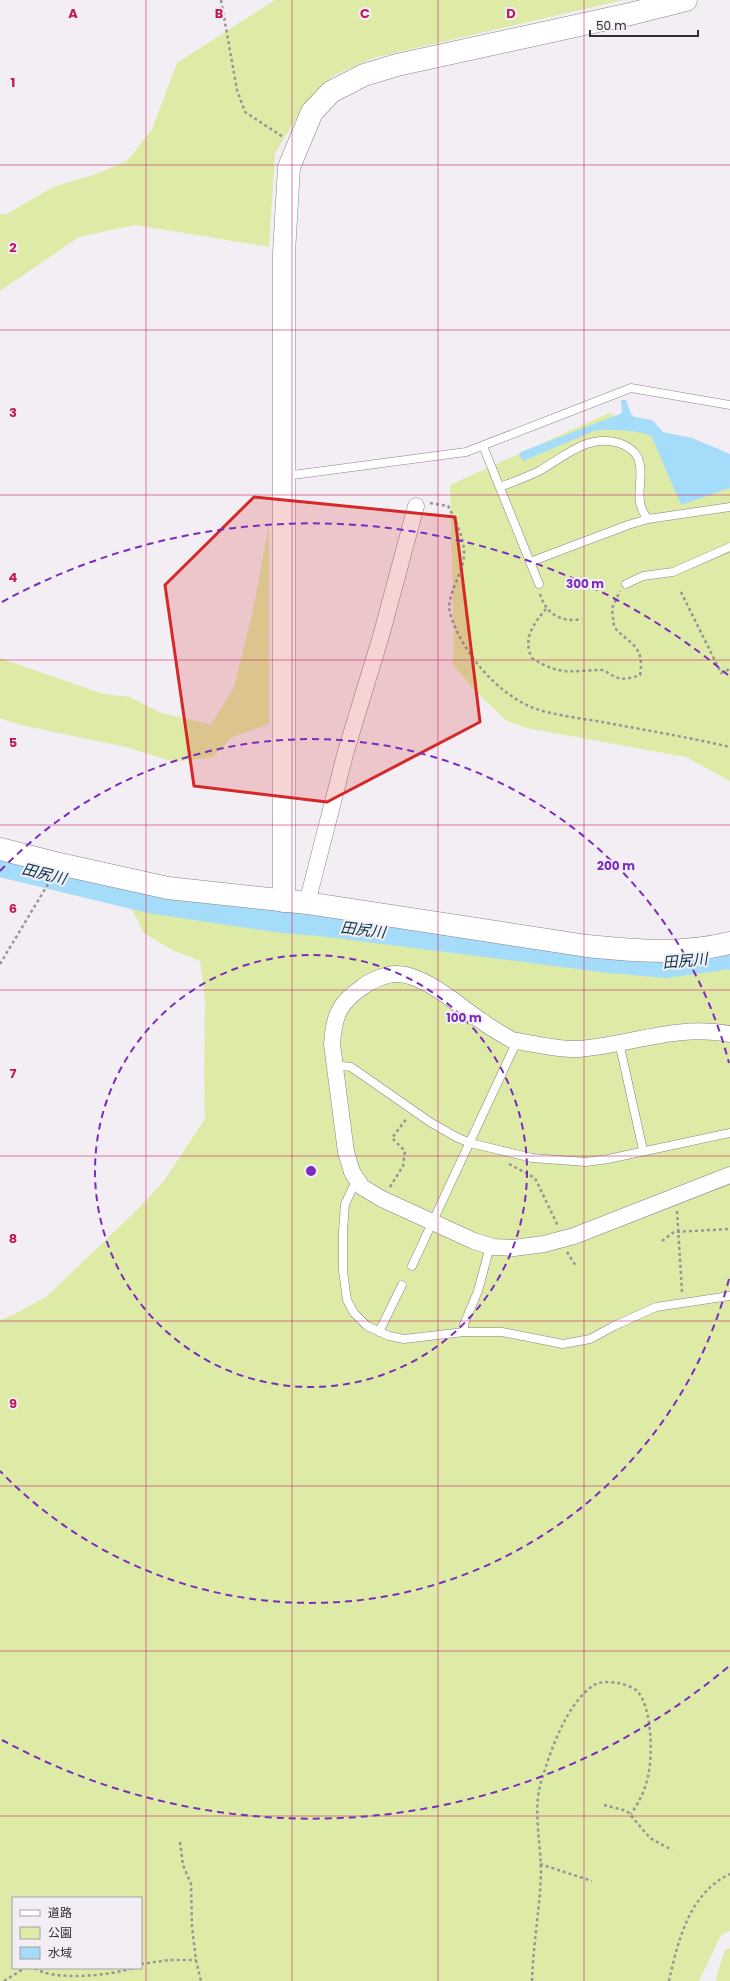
<svg xmlns="http://www.w3.org/2000/svg" width="730" height="1981" font-family="Poppins,'Noto Sans JP',sans-serif">
	<style>
		.green { fill: #ddeba7; fill-rule: evenodd }
		.water { fill: #a5dcfa }
		.lines { fill: none; stroke-linecap: round; stroke-linejoin: round }
		.river { stroke: #a5dcfa; stroke-width: 26 }
		.lane-casing { stroke: #888389; stroke-width: 9 }
		.street-casing { stroke: #888389; stroke-width: 17 }
		.secondary-casing { stroke: #888389; stroke-width: 23 }
		.path { stroke: #989599; stroke-width: 2.5; stroke-dasharray: 3 3; stroke-linecap: butt }
		.lane { stroke: #fff; stroke-width: 8 }
		.street { stroke: #fff; stroke-width: 16 }
		.secondary { stroke: #fff; stroke-width: 22 }
		.marked { fill: #d62828; fill-opacity: 0.2; stroke: #d62828; stroke-width: 3; stroke-linejoin: round }
		.grid { fill: none; stroke: #c2185b; stroke-width: 1; stroke-opacity: 0.55 }
		.ring { fill: none; stroke: #7b2cbf; stroke-width: 2; stroke-dasharray: 7 5 }
		.labels { text-anchor: middle; stroke-width: 4; stroke-linejoin: round; paint-order: stroke }
		.water-label { font-size: 15px; font-style: italic; fill: #063448; stroke: #f3eef4 }
		.grid-label { font-size: 13px; text-anchor: middle; font-weight: bold; fill: #c2185b; stroke: #f3eef4; stroke-width: 4; stroke-linejoin: round; paint-order: stroke }
		.centre { fill: #7b2cbf; stroke: #f3eef4; stroke-width: 2 }
		.ring-label { font-size: 12px; text-anchor: middle; font-weight: bold; fill: #7b2cbf; stroke: #f3eef4; stroke-width: 4; stroke-linejoin: round; paint-order: stroke }
	</style>
	<rect width="100%" height="100%" fill="#f3eef4"/>
	<!-- green -->
	<g class="green">
		<path d="M275 0H623L373 58 333 76 304 106 275 153 269 247 135 225 79 237 0 291V214H7L53 187 99 173 128 160 152 129 177 63Z"/>
		<path d="M609 413 730 473V781L686 757 526 728 507 721 475 691 452 663 454 650 450 485Z"/>
		<path d="M269 524V724L232 737 213 757 174 762 126 747 20 725 0 718V658L103 694 130 697 159 712 211 725 234 687 253 610Z"/>
		<path d="M121 889 244 910 463 938 730 953V1931L721 1935 699 1981H0V1320L13 1315 46 1297 140 1207 163 1182 205 1119 204 1075 205 1000 200 961 172 950 144 933ZM13 1898H141V1968H13Z"/>
		<path d="M730 1948V1981H716L717 1975 725 1950Z"/>
	</g>
	<!-- water -->
	<path class="water" d="M621 400H626L631 414 635 417 652 420 663 432 692 438 730 454V488L681 505 652 437C642 430 606 429 594 431L523 461 519 454 521 452 620 414 622 412Z"/>
	<g class="lines">
		<!-- river -->
		<path class="river" d="M0 864 154 901 275 919 329 924 610 960 667 965 730 956"/>
		<defs>
			<g id="lane">
				<path d="M483 446 539 584"/>
				<path d="M285 476 466 452 631 388 730 405"/>
				<path d="M500 487C513 482 527 477 539 471 564 457 589 433 619 443 628 446 634 450 638 458 645 475 635 494 642 509 643 513 646 516 648 519"/>
				<path d="M530 562 628 525 648 519 730 507"/>
				<path d="M626 584 643 576 673 572 730 547"/>
				<path d="M619 1042 643 1150"/>
				<path d="M334 1065 351 1067 430 1122 456 1137 470 1143 532 1158 586 1162 608 1159 730 1133"/>
				<path d="M357 1179 345 1204 343 1231V1271L347 1300 354 1313 367 1326 389 1336 404 1339 464 1332H502L563 1344 590 1339 614 1326 656 1307 730 1296"/>
				<path d="M412 1266 517 1041"/>
				<path d="M379 1332 402 1285"/>
				<path d="M464 1332V1324L478 1291 490 1246"/>
			</g>
			<g id="street">
				<path d="M307 903 346 751 381 636 416 506"/>
				<path d="M730 1034C675 1024 631 1045 578 1049 558 1050 536 1044 517 1041L512 1040C502 1034 492 1029 483 1022 460 1007 426 975 398 974 387 973 370 981 361 988 338 1004 334 1017 332 1044L346 1152 352 1172 362 1187 382 1199 474 1241 493 1247 514 1248 544 1244 574 1236 730 1175"/>
			</g>
			<g id="secondary">
				<path d="M0 849 55 863 168 888 307 903 587 946C637 951 681 955 730 943"/>
				<path d="M284 901V253L289 167 312 112 331 92 364 75 397 65 630 14 686 0"/>
			</g>
		</defs>
		<!-- lane casing -->
		<use href="#lane" class="lane-casing"/>
		<!-- street casing -->
		<use href="#street" class="street-casing"/>
		<!-- secondary casing -->
		<use href="#secondary" class="secondary-casing"/>
		<!-- path -->
		<g class="path">
			<path d="M221 0 237 90 245 112 283 137"/>
			<path d="M430 503 448 506C455 519 463 535 464 551 466 570 445 595 450 613 461 650 494 691 531 707 551 715 580 718 602 722 645 730 687 737 730 747"/>
			<path d="M681 592 721 673 730 669"/>
			<path d="M540 594C546 614 561 623 582 619"/>
			<path d="M546 609C534 623 522 639 532 658 561 677 572 670 604 670 618 680 623 681 640 675 645 645 630 645 614 627L612 608 620 591"/>
			<path d="M0 964 51 879"/>
			<path d="M509 1164 535 1178 558 1226"/>
			<path d="M390 1187 403 1166 405 1151 392 1138 407 1118"/>
			<path d="M677 1211 682 1292"/>
			<path d="M662 1241 674 1232 730 1229"/>
			<path d="M567 1252 576 1266"/>
			<path d="M604 1805 627 1811 650 1838 672 1850"/>
			<path d="M180 1842 183 1865 191 1884 192 1927 196 1960 201 1981"/>
			<path d="M540 1864 592 1881"/>
			<path d="M141 1964 169 1960H196"/>
			<path d="M35 1968C51 1981 111 1976 132 1968"/>
			<path d="M4 1981 25 1968"/>
			<path d="M532 1981C533 1945 540 1908 541 1872 541 1842 532 1808 542 1779 551 1749 567 1703 594 1685 601 1681 610 1682 618 1683 623 1684 633 1687 637 1691 652 1706 653 1756 648 1776 645 1791 639 1802 631 1814"/>
			<path d="M669 1981C678 1941 689 1893 730 1874"/>
		</g>
		<!-- lane -->
		<use href="#lane" class="lane"/>
		<!-- street -->
		<use href="#street" class="street"/>
		<!-- secondary -->
		<use href="#secondary" class="secondary"/>
	</g>
	<!-- marked area -->
	<path class="marked" d="M254 497 455 517 480 722 327 802 194 786 165 585Z"/>
	<!-- grid -->
	<path class="grid" d="M146 0V1981M292 0V1981M438 0V1981M584 0V1981M0 165H730M0 330H730M0 495H730M0 660H730M0 825H730M0 990H730M0 1156H730M0 1321H730M0 1486H730M0 1651H730M0 1816H730"/>
	<!-- distance rings -->
	<g class="ring">
		<circle cx="311" cy="1171" r="216"/>
		<path d="M729 1279A432 432 0 0 1 0 1471M0 871A432 432 0 0 1 729 1063"/>
		<path d="M728 1667A648 648 0 0 1 2 1740M2 602A648 648 0 0 1 728 675"/>
	</g>
	<g class="labels">
		<!-- water labels -->
		<g class="water-label">
			<text transform="translate(44 874) rotate(14)" y="5">田尻川</text>
			<text transform="translate(363 930) rotate(7)" y="5">田尻川</text>
			<text transform="translate(685 961) rotate(-5)" y="5">田尻川</text>
		</g>
	</g>
	<g class="grid-label">
		<text x="73" y="18">A</text>
		<text x="219" y="18">B</text>
		<text x="365" y="18">C</text>
		<text x="511" y="18">D</text>
		<text x="13" y="87">1</text>
		<text x="13" y="252">2</text>
		<text x="13" y="417">3</text>
		<text x="13" y="582">4</text>
		<text x="13" y="747">5</text>
		<text x="13" y="913">6</text>
		<text x="13" y="1078">7</text>
		<text x="13" y="1243">8</text>
		<text x="13" y="1408">9</text>
	</g>
	<circle cx="311" cy="1171" r="6" class="centre"/>
	<g class="ring-label">
		<text x="585" y="588">300 m</text>
		<text x="616" y="870">200 m</text>
		<text x="464" y="1022">100 m</text>
	</g>
	<!-- legend -->
	<rect x="12" y="1897" width="130" height="72" fill="#f3eef4" stroke="#a4a0a5"/>
	<rect x="20" y="1910" width="20" height="6" fill="#ffffff" stroke="#a4a0a5"/>
	<text x="48" y="1917" font-size="12" fill="#2e2c2f">道路</text>
	<rect x="20" y="1927" width="20" height="12" fill="#ddeba7" stroke="#a4a0a5"/>
	<text x="48" y="1937" font-size="12" fill="#2e2c2f">公園</text>
	<rect x="20" y="1947" width="20" height="12" fill="#a5dcfa" stroke="#a4a0a5"/>
	<text x="48" y="1957" font-size="12" fill="#2e2c2f">水域</text>
	<!-- scale -->
	<path d="M590 30v6h108v-6" fill="none" stroke="#2e2c2f" stroke-width="2"/>
	<text x="596" y="30" font-size="12" fill="#2e2c2f" stroke="#f3eef4" stroke-width="3" paint-order="stroke">50 m</text>
</svg>
